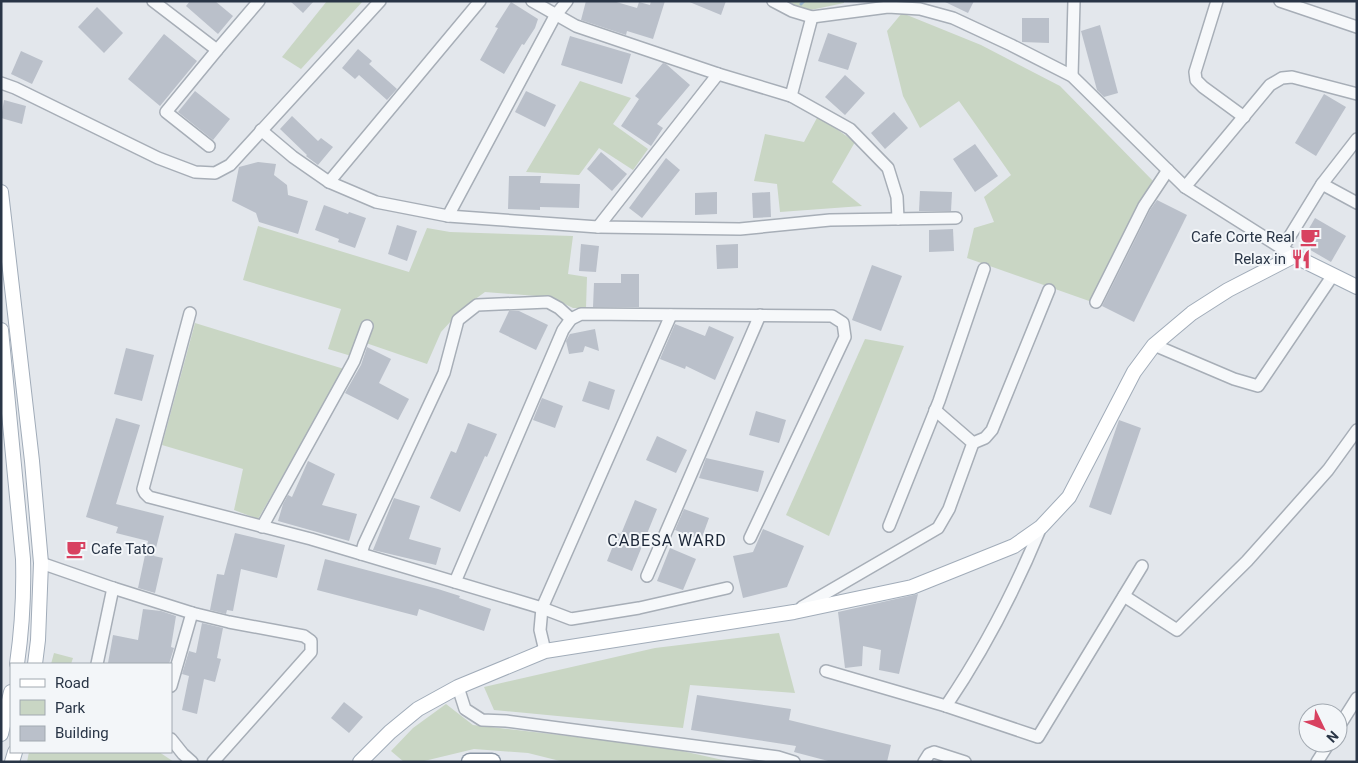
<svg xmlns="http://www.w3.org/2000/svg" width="1358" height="763" font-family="Roboto,sans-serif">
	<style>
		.green { fill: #c9d6c4 }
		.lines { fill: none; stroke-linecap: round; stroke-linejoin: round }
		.stream { stroke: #9cb7ce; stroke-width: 3 }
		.building { fill: #bac0ca }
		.minor-casing { stroke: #a7aeb7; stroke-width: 14 }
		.major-casing { stroke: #a1acb9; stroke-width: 16 }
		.highway-casing { stroke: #8995a4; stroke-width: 19 }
		.minor { stroke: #f6f8fa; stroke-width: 11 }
		.major { stroke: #fff; stroke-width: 14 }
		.highway { stroke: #fff; stroke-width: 16 }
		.labels { text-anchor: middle; stroke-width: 4; stroke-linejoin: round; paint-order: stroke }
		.poi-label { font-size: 15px; fill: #293546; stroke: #f3f6f9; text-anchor: end }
		.neighbourhood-label { font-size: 16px; letter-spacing: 1px; fill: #1b2637; stroke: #f3f6f9 }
	</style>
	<rect width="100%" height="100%" fill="#e3e7ec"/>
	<!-- green -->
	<g class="green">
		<path d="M327 1H363L301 69 282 57Z"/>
		<path d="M784 1H844V3L801 12Z"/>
		<path d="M902 13 981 45 1060 86 1154 182 1092 302 967 258 974 228 994 222 984 197 1011 175 959 101 920 128 903 96 887 31Z"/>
		<path d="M580 81 631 98 613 124 648 149 633 170 599 148 579 175 526 172Z"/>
		<path d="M818 116 855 142 832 182 862 206 780 212 777 184 754 181 765 134 804 142Z"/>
		<path d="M258 226 409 272 427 228 450 232 573 236 568 274 587 277 586 308H573L550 297 485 292 463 308 441 332 427 364 366 343 358 358 328 349 341 309 243 280Z"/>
		<path d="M195 323 344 369 258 519 234 510 243 469 162 445Z"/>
		<path d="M865 339 904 346 829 536 786 515Z"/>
		<path d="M779 633 795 693 690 685 683 728 494 710 484 687 655 648Z"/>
		<path d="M54 653 73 658 71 664H51Z"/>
		<path d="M446 704 473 725 664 747 732 762H564L528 753 474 749 420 762H404L391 751 413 728Z"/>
		<path d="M29 752H159L174 762H27Z"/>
	</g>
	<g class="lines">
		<!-- stream -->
		<path class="stream" d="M801 4 804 1"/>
	</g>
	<!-- building -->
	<g class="building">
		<path d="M190 1H215L233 16 218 34 186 6Z"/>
		<path d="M290 1H314L303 13Z"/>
		<path d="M586 1H613L637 8 639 2 650 5 651 1H665L653 39 627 31 626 35 581 20Z"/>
		<path d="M687 1H726L721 15Z"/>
		<path d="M943 1H974L968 13Z"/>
		<path d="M511 2 538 19 535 28 524 45 522 44 504 74 480 60 498 28 495 27Z"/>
		<path d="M97 7 123 33 104 53 78 27Z"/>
		<path d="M1022 18H1049V43L1022 42Z"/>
		<path d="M1100 25 1118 93 1104 97 1097 90 1081 31Z"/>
		<path d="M828 33 857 43 848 70 818 61Z"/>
		<path d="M164 34 197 61 160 106 128 79Z"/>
		<path d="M570 36 631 54 622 84 561 65Z"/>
		<path d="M358 49 372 61 369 64 397 89 387 100 359 75 355 79 342 68Z"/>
		<path d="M21 51 43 61 32 84 11 74Z"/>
		<path d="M663 63 666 64 690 85 657 124 663 128 651 146 621 126 639 99 635 96Z"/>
		<path d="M845 75 865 93 845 115 825 97Z"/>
		<path d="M195 91 230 119 213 140 178 112Z"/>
		<path d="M526 91 556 105 545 127 515 112Z"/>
		<path d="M1324 94 1346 107 1316 156 1295 143Z"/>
		<path d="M4 100 26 106 22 124 1 118Z"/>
		<path d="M894 112 908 128 885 149 871 133Z"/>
		<path d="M292 116 318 141 321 138 333 147 318 165 306 156 307 155 280 129Z"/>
		<path d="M975 144 998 176 975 192 953 159Z"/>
		<path d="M601 152 627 174 612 191 587 169Z"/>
		<path d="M666 158 680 170 642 218 629 208Z"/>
		<path d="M258 162 276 164 274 175 287 185 288 195 308 201 298 234 259 222 256 213 232 201 239 167Z"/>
		<path d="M509 176H541L540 183 580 184 579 208 540 207V210L508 209Z"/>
		<path d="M920 191 952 192 951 211H919Z"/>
		<path d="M717 192V214L695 215V193Z"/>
		<path d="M770 192 771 217 753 218 752 193Z"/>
		<path d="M1157 200 1187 215 1134 322 1102 306 1150 210Z"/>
		<path d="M324 205 348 214 349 212 366 218 355 248 338 242 339 239 315 230Z"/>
		<path d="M1315 218 1346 236 1331 262 1300 244Z"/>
		<path d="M397 225 417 231 407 261 388 254Z"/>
		<path d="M953 229 954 251 929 252V230Z"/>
		<path d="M581 244 599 246 596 272 579 271Z"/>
		<path d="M738 244V268L717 269 716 245Z"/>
		<path d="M872 265 902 276 881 331 852 320Z"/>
		<path d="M621 274H639V307H593L594 283H621Z"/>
		<path d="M509 311H519L548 325 536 350 499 332Z"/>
		<path d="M675 324 705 336 709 326 734 337 715 380 686 366 685 369 660 359Z"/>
		<path d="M595 329 599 351 585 346 583 352 569 354 566 341 570 334Z"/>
		<path d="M367 347 391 359 379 383 409 399 398 420 371 406 345 393 361 365Z"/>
		<path d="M126 348 154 355 142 401 114 394Z"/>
		<path d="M589 381 615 390 609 410 582 401Z"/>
		<path d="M542 398 563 406 555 428 533 420Z"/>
		<path d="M756 411 786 420 779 443 749 435Z"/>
		<path d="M116 418 140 425 116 504 164 516 154 556 163 558 155 593 138 588 148 541 116 533 118 527 86 517Z"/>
		<path d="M1119 420 1141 428 1111 515 1089 507Z"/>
		<path d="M468 423 497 434 487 457 485 456 460 512 430 498 451 451 456 453Z"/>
		<path d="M657 436 687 450 676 473 646 460Z"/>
		<path d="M706 458 764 471 758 492 699 478Z"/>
		<path d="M308 461 335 474 322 505 357 514 349 541 278 521 283 504 288 495 292 497Z"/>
		<path d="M394 498 420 506 409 539 441 548 436 565 373 550Z"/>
		<path d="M635 500 657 509 632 571 607 561 618 533 621 534Z"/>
		<path d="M684 509 709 518 701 540 675 530Z"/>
		<path d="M763 529 804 546 787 587 743 598 733 556 753 552Z"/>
		<path d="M235 533 285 545 277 578 241 569 233 611 227 610 226 614 210 610 217 574 224 575Z"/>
		<path d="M670 548 696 559 683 590 657 581Z"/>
		<path d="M325 559 438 589 460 596 459 598 491 609 484 631 419 609 417 616 317 590Z"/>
		<path d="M918 594 899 674 879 670 881 650 863 646 862 666 845 668 838 612Z"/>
		<path d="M143 609 161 611 176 616 171 647 174 648 169 664 108 663 113 635 138 640Z"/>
		<path d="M202 623 223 628 217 658 221 659 215 682 204 679 197 714 182 710 189 676 182 674 189 651 196 653Z"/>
		<path d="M697 695 791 709 789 720 891 745 887 762H832L794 752 796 746 691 730Z"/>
		<path d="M344 702 363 717 349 733 331 718Z"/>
	</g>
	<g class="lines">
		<defs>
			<g id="minor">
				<path d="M153 1 217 50 259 1"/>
				<path d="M532 1 576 26 718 74 791 96 850 129 888 168 897 197 898 219"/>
				<path d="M773 1 792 11 812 17 888 7 920 9 953 18 1011 45 1072 76 1185 187 1294 256"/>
				<path d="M1217 1 1195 72 1196 80 1203 87 1244 117"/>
				<path d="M1280 1 1357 27"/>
				<path d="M1072 76 1074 1"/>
				<path d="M1 83 15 88 158 158 195 172 215 173 230 165 380 1"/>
				<path d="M791 96 812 17"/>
				<path d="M261 130 293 157 329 182 376 202 448 216 598 227 740 229 830 220 956 218"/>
				<path d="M209 146 166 112 217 50"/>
				<path d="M329 182 480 1"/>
				<path d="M1322 184 1357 203"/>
				<path d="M1185 187 1270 85 1282 78 1292 77 1357 94"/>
				<path d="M448 216 555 16 567 1"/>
				<path d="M598 227 718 74"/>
				<path d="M1282 249 1322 184 1357 139"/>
				<path d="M1096 302 1144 206 1168 170"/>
				<path d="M190 313 143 489 145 493 149 497 311 539 542 608 571 619 639 608 727 588"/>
				<path d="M1154 345 1234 379 1258 386 1333 275"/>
				<path d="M973 443 985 438 992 430 1049 290"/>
				<path d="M889 526 939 401 984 269"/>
				<path d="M262 527 354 361 367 326"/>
				<path d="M1041 527C1015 590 984 650 946 706L1038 737 1142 566"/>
				<path d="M361 554 364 544 444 373 458 320 477 305 548 302 559 308 571 319"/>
				<path d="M41 563 113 588 192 613 171 686"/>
				<path d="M647 576 760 315"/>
				<path d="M455 582 563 330 571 319 581 314 832 316 843 323 845 337 750 538"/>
				<path d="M1124 596 1177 630 1247 561 1328 470 1357 430"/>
				<path d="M802 607 938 528 949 509 973 443 935 410"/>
				<path d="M192 613 229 622 304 636 311 641V652L213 762"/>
				<path d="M545 651 540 630 542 608 671 315"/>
				<path d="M97 664 113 588"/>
				<path d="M826 671 946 706"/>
				<path d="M458 687 465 709 482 720 506 721 778 757 794 762"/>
				<path d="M1338 728 1357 698"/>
				<path d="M171 739 183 754 192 762"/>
				<path d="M924 762 929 754 934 752 965 762"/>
				<path d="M1317 762 1329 743"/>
			</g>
			<g id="major">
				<path d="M1 192 32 461 41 563 38 640 35 664"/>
				<path d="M1 330 23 559C24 595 22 629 17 664"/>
				<path d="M1 734 11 692"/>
				<path d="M12 762 15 752"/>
				<path d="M360 762 390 732 418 709 458 687 545 651 794 612 912 587 1014 546 1041 527 1069 497 1134 372 1154 345 1192 313 1228 290 1294 256 1357 287"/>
			</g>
			<path id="highway" d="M470 762H492"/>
		</defs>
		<!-- minor casing -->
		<use href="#minor" class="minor-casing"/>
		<!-- major casing -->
		<use href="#major" class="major-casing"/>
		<!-- highway casing -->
		<use href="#highway" class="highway-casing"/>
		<!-- minor -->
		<use href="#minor" class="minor"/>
		<!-- major -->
		<use href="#major" class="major"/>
		<!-- highway -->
		<use href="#highway" class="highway"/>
	</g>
	<!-- icons -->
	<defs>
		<symbol id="cafe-bare" viewBox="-9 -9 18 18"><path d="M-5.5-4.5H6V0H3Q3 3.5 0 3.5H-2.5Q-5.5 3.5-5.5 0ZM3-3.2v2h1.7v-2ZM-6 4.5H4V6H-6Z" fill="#d84160" stroke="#f3f6f9" stroke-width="2.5" paint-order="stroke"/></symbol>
		<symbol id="restaurant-bare" viewBox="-9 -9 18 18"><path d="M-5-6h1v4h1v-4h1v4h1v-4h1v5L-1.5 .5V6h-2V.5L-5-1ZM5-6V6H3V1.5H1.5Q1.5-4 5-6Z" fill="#d84160" stroke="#f3f6f9" stroke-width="2.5" paint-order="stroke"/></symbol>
	</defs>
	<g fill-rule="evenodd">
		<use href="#cafe-bare" x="1296" y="223" width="28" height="28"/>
		<use href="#restaurant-bare" x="1287" y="245" width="28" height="28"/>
		<use href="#cafe-bare" x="62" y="535" width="28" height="28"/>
	</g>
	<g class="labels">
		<!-- poi labels -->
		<g class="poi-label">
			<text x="1295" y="242">Cafe Corte Real</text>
			<text x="1286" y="264">Relax in</text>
			<text x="91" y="554" text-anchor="start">Cafe Tato</text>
		</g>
		<!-- neighbourhood labels -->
		<g class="neighbourhood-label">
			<text x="667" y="546">CABESA WARD</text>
		</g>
	</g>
	<!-- border -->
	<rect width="1358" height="763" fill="none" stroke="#293546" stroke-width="5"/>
	<!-- legend -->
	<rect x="10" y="663" width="162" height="90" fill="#f3f6f9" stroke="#a2a9b1"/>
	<rect x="20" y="679" width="25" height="8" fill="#ffffff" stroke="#a2a9b1"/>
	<text x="55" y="688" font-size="15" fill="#293546">Road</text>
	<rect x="20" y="700" width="25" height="15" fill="#c9d6c4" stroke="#a2a9b1"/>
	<text x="55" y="713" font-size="15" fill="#293546">Park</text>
	<rect x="20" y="726" width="25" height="15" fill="#bac0ca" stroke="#a2a9b1"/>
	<text x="55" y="738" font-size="15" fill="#293546">Building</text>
	<!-- north arrow -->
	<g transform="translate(1323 728) rotate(133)"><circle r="24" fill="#f3f6f9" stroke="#a2a9b1"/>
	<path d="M0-4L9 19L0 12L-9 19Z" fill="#d84160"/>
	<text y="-8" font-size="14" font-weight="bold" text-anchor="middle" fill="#293546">N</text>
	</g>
</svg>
